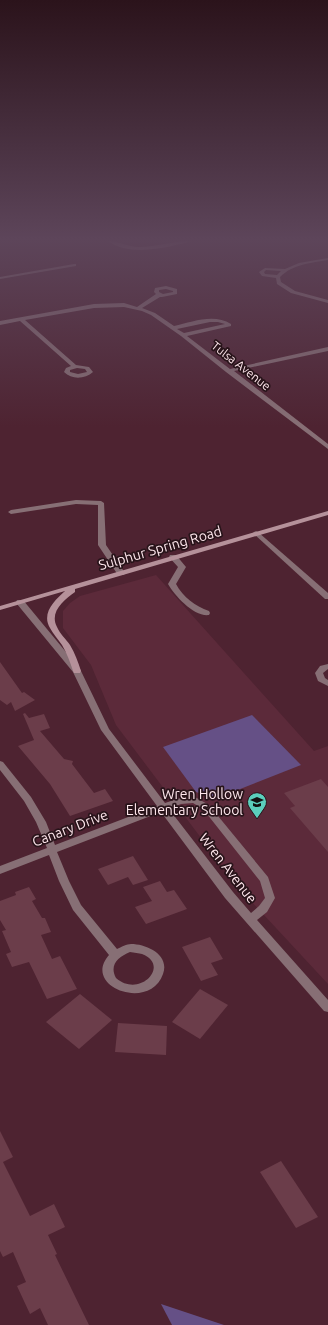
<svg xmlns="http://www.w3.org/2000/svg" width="328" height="1325" font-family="Ubuntu,sans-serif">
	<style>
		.built { fill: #5c2a3a }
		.green { fill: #655086 }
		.building { fill: #6b3d4a }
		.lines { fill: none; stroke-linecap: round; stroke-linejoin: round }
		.service { fill: #876f75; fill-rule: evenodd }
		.minor { fill: #876f75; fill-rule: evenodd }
		.secondary { fill: #b5919a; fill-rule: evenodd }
		.labels { text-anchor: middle; stroke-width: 3.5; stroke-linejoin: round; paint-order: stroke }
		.far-street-label { font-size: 12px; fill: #fee6ec; stroke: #28141a }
		.street-label { font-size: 14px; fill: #fee6ec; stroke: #28141a }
		.poi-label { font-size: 14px; fill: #fee6ec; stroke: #28141a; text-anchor: end }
	</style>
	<rect width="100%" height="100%" fill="#4e2331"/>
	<!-- built -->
	<path class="built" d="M156 575 314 751 328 746V984L238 887 116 725 91 665 63 628V611L70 603 80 596Z"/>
	<!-- green -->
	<g class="green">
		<path d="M252 715 301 765 215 799 196 792 163 747Z"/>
		<path d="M161 1304 224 1325H172Z"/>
	</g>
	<!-- building -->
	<g class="building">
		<path d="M0 662 22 693 24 692 35 700 15 711 11 702 7 705 0 700Z"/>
		<path d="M25 713 29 718 44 714 50 728 40 731 64 759 73 761 72 764 94 793 105 789 113 801 70 816 50 784 18 746 34 740 23 714Z"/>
		<path d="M321 779 328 787V852L290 808 295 806 284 793Z"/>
		<path d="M133 856 148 880 133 885 128 877 108 885 98 869Z"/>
		<path d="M160 881 167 892 174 890 187 909 146 924 135 907 152 901 143 887Z"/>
		<path d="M29 887 36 899 32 901 42 918H45L51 932 41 935 52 959 60 956 77 989 47 999 29 962 12 967 6 954 11 952 2 931 6 930 0 920V901L16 895 15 892Z"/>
		<path d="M210 937 223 959 211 963 218 975 201 981 182 947Z"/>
		<path d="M200 989 228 1005 200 1039 172 1022Z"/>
		<path d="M80 994 112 1020 79 1049 46 1022Z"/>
		<path d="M118 1023 167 1026 166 1055 115 1052Z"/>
		<path d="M0 1131 13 1157 3 1162 30 1216 54 1204 65 1227 48 1235 57 1254 55 1255 89 1325H48L40 1308 30 1314 17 1286 26 1282 13 1252 3 1257 0 1251Z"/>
		<path d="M281 1161 318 1217 296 1228 260 1172Z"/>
	</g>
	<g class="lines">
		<!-- service -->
		<g class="service">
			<path d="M76 500 101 501 104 503 106 545 125 573 124 575H118L98 545V505L76 504 11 514 8 512 11 510Z"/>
			<path d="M170 555H176L186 567 176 584C183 597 195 606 209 611L210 613 209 615C194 617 175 596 168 584L178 567 169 557Z"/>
		</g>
		<!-- minor -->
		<g class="minor">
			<path d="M108 241C118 241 128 247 139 247 156 247 173 241 190 241 185 244 178 244 172 246 151 250 126 254 108 241Z"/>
			<path d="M328 258V260C311 263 293 264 280 277L281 282 295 291 328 300V303L291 293 277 284 276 278 262 276 259 272 265 268 285 269 299 263ZM266 270 281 271 277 275 265 274 264 272Z"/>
			<path d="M74 264H76V266L0 279V277Z"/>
			<path d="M166 286 177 289V294L162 297H160L142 308 155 313 174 326C192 322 214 313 231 324V326L187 336 230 369 328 347V351L234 371 328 444V449L226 372 181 336 151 315 142 311 124 307 94 308 25 320 76 365 89 367 93 372C85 379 72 380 64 372L66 368 71 366 20 321 0 325V321L94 304 124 303 137 307 156 294 154 292 155 288ZM166 289 173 291V292L163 294 159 292V290ZM210 322H218L225 324 184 333 177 329ZM77 368 85 369 87 372 78 374 70 372V370Z"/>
			<path d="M256 531 258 532 328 593V599H325L254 534 253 533 254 532Z"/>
			<path d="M17 600H23L80 669 109 729 165 803 180 798 195 797 209 805 268 877 275 898 267 912 257 920 328 1000V1012L324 1011 225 898 161 812 57 852 69 881 81 905 117 949C121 947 127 944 131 944 147 944 170 955 163 974 150 1012 81 987 109 955L73 910 59 881 49 855 0 874V866L47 848 36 822 24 801 0 770V761L3 762 31 797 46 822 55 845 157 806 101 730 73 672 17 604 16 602ZM193 803 203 809 260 881 265 898 259 906 251 913 233 892 169 809 181 804ZM130 952C134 953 139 953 142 954 171 965 140 999 116 978 109 965 118 957 130 952Z"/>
			<path d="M328 664V669L323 673 325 678 328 680V686L318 681 315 673 320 666Z"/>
		</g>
		<!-- secondary -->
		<path class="secondary" d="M328 511V515L75 589V592C64 600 49 612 57 627 60 634 66 639 70 645 75 653 78 662 81 671L80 673H74L73 671C70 662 67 653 62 645 58 639 53 634 50 628 41 613 55 600 65 591L0 610V606Z"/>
	</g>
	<!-- sky -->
	<linearGradient id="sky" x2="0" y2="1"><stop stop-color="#2b131b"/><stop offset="0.56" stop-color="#5d455a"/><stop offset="1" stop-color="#5d455a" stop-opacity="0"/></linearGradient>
	<rect width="328" height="427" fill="url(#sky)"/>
	<!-- icons -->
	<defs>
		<symbol id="school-pin" viewBox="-11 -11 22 30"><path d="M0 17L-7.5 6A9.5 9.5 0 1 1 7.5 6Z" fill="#5bcebc" stroke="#28141a"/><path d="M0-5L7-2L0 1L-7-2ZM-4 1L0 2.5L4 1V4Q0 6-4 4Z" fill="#111"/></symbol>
	</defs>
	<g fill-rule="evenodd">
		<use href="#school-pin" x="246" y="791" width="22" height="30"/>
	</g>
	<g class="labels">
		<!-- far-street labels -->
		<g class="far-street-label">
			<text transform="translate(241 366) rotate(38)" y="4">Tulsa Avenue</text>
		</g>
		<!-- street labels -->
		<g class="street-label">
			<text transform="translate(160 548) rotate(-16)" y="5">Sulphur Spring Road</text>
			<text transform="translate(70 828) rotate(-21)" y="5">Canary Drive</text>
			<text transform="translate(228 868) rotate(52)" y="5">Wren Avenue</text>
		</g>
		<!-- poi labels -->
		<g class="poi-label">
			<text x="243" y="799">Wren Hollow<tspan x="243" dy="16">Elementary School</tspan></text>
		</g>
	</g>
</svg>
